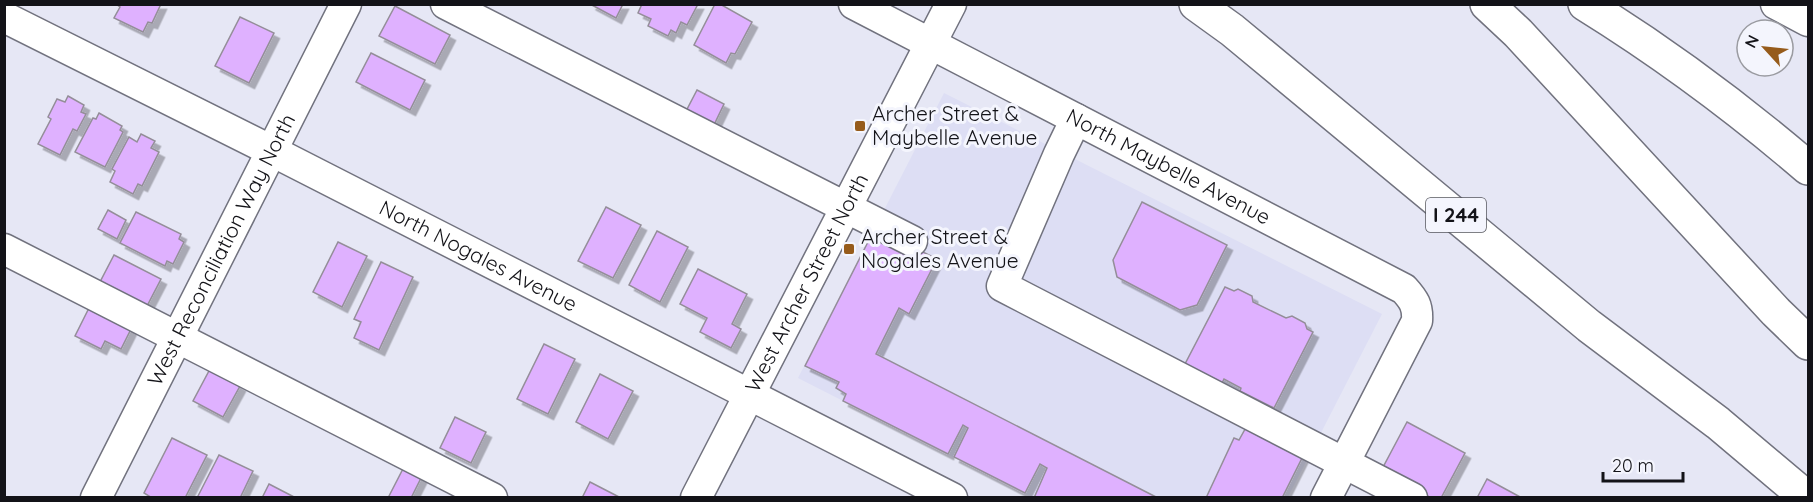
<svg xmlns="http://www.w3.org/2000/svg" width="1813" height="502" font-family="Quicksand,sans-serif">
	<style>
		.built { fill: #dddef4 }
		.building { fill: #dfb1ff; stroke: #948e99; stroke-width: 1.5; filter: url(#shadow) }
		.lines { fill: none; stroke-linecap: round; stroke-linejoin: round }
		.minor-casing { stroke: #71727e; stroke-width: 33 }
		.highway-casing { stroke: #71727e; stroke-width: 36 }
		.minor { stroke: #fff; stroke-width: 30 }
		.highway { stroke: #fff; stroke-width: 33 }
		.poi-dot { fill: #965b1b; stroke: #f4f5fd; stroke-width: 2 }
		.labels { text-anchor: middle; stroke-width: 6; stroke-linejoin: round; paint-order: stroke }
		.shield { fill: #f4f5fd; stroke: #56575d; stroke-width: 1.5 }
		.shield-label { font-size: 20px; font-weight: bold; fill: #131318 }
		.poi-label { font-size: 21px; fill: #131318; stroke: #f4f5fd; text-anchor: start }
		.street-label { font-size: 21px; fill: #131318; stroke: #f4f5fd }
	</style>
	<defs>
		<filter id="shadow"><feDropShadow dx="5.5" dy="5.5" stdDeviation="0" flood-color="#0004"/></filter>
	</defs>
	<rect width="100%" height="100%" fill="#e6e7f5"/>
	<!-- built -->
	<path class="built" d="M944 93 1382 314 1288 497H1031L798 378Z"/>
	<!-- building -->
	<g class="building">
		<path d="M161 4 152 23 148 22 143 32 114 18 120 7 116 4Z"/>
		<path d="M590 4H623L616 18Z"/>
		<path d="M642 4H698L687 25 681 22 676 33 671 30 668 36 648 26 651 19 638 13Z"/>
		<path d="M715 4H720L752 22 735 54 731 53 726 63 694 45Z"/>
		<path d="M395 6 450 35 435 64 379 36Z"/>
		<path d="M240 17 274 33 249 83 215 66Z"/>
		<path d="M371 53 425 80 410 110 356 82Z"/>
		<path d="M697 90 724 104 711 131 683 117Z"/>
		<path d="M68 96 84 105 81 112 86 114 77 131 73 129 60 155 38 144 51 119 48 117 57 99 65 102Z"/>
		<path d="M99 113 122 126 120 130 123 132 105 167 75 152 93 118 96 119Z"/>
		<path d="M141 134 155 141 151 148 159 152 142 186 138 184 133 194 110 182 115 171 112 169 129 137 137 142Z"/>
		<path d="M1142 202 1227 245 1197 305 1180 310 1117 277 1113 260Z"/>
		<path d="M606 207 641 225 613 278 578 261Z"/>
		<path d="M108 210 126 220 117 239 98 229Z"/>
		<path d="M136 212 181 234 179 239 184 242 173 264 167 261 165 266 120 243Z"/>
		<path d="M657 231 688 247 660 302 629 285Z"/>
		<path d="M871 236 911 256 915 248 937 259 909 314 899 308 876 354 1158 498H1034L1047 468 1040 464 1025 493 954 457 968 428 963 425 948 454 843 401 846 394 836 388 839 382 805 366Z"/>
		<path d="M338 242 367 256 342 307 313 292Z"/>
		<path d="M114 255 161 279 147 306 100 282Z"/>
		<path d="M381 262 413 277 379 350 354 338 361 322 354 319Z"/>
		<path d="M698 269 747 294 732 324 741 329 731 348 700 332 707 318 680 304Z"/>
		<path d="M1225 287 1234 291 1238 289 1252 296 1253 302 1286 318 1292 316 1305 323 1307 329 1313 332 1274 408 1240 391 1241 388 1224 379 1222 383 1185 364Z"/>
		<path d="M91 304 133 325 121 349 105 341 101 349 75 336Z"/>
		<path d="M544 344 575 359 548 414 517 399Z"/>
		<path d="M210 369 240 386 223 417 193 401Z"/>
		<path d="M600 374 633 391 608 439 576 422Z"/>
		<path d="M455 417 486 432 471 463 440 448Z"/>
		<path d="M1249 422 1306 450 1282 498H1206L1234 438 1239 440Z"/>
		<path d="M1407 422 1465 453 1441 498H1431L1381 471Z"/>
		<path d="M172 438 207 455 185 498H152L144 493Z"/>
		<path d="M219 455 253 471 240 498H197Z"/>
		<path d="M406 463 424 472 411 498H388Z"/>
		<path d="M1487 479 1522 498H1477Z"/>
		<path d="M590 482 621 498H582Z"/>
		<path d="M269 484 296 498H262Z"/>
	</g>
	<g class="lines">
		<defs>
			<g id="minor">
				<path d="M446 4 912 241"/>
				<path id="s1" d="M854 4 1404 289C1414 300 1418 306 1417 321L1326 498"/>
				<path d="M1776 4 1808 21"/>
				<path id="s2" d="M4 17 272 151 952 498"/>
				<path d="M1076 119 1059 154 1002 286 1412 498"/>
				<path d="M4 249 492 498"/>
				<path id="s3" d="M96 498 346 4"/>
				<path id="s4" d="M696 498 951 4"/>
			</g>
			<g id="highway">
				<path d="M1196 4 1232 30 1589 326 1718 423 1807 498"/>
				<path d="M1487 4 1518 33 1776 312 1808 343"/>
				<path d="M1585 4C1664 53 1738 108 1808 168"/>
			</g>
		</defs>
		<!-- minor casing -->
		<use href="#minor" class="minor-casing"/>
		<!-- highway casing -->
		<use href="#highway" class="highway-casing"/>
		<!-- minor -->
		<use href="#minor" class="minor"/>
		<!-- highway -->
		<use href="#highway" class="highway"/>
	</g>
	<!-- markers -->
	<g class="poi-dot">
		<rect x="854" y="120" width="12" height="12" rx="3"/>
		<rect x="843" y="243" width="12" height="12" rx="3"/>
	</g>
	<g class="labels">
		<!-- shield labels -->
		<rect class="shield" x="1426" y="198" width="60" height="34" rx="4.5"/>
		<g class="shield-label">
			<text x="1456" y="222">I 244</text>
		</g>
		<!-- poi labels -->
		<g class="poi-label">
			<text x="872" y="121">Archer Street &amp;<tspan x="872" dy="24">Maybelle Avenue</tspan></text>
			<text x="861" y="244">Archer Street &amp;<tspan x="861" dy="24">Nogales Avenue</tspan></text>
		</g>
		<!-- street labels -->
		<g class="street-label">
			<text dy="7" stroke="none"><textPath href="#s1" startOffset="354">North Maybelle Avenue</textPath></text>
			<text dy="7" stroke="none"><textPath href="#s3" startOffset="278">West Reconciliation Way North</textPath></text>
			<text dy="7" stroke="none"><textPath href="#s2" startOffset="531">North Nogales Avenue</textPath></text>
			<text dy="7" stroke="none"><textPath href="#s4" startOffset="242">West Archer Street North</textPath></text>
		</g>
	</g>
	<!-- border -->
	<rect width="1813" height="502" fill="none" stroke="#131318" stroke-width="12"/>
	<!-- north arrow -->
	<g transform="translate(1765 48) rotate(297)"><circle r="28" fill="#f4f5fd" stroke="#9a9ba1" stroke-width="1.5"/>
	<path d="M0-4.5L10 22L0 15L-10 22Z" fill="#965b1b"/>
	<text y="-9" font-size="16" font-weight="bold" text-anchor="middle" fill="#131318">N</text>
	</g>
	<!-- scale -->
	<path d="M1603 472v9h80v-9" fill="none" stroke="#131318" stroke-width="3"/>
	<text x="1612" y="472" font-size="18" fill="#131318" stroke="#f4f5fd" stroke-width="4.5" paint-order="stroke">20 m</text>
</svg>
